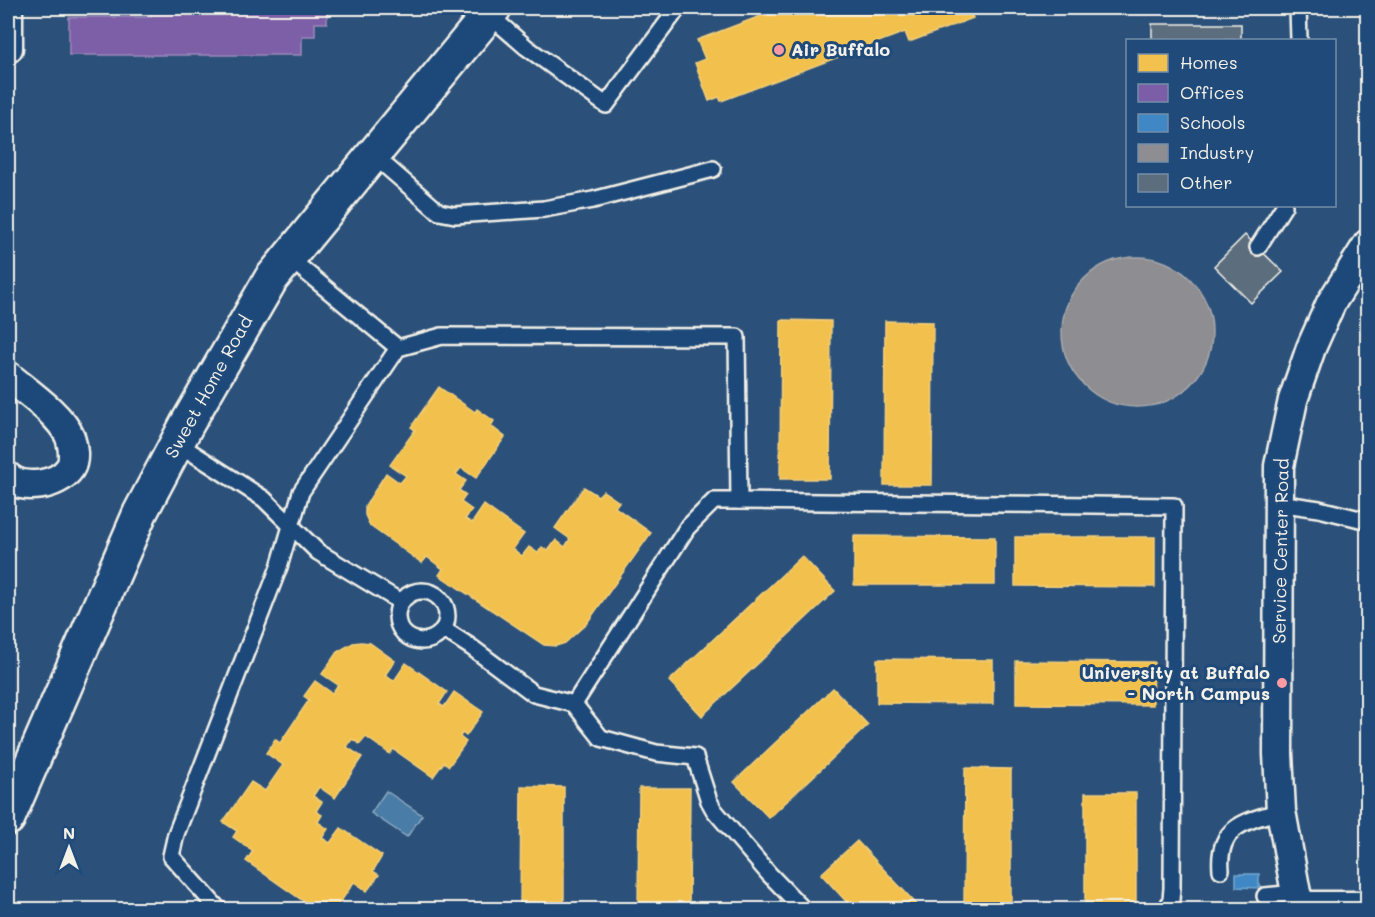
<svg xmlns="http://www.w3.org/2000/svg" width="1375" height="917" font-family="Mali,sans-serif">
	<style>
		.water { fill: #4a7ba6; stroke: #8eaac0; stroke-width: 1.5 }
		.homes { fill: #f2c14e; stroke: #f3cf7c; stroke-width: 1.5 }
		.offices { fill: #7b5ea7; stroke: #9f8aba; stroke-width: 1.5 }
		.schools { fill: #3f88c5; stroke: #75a8d0; stroke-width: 1.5 }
		.industry { fill: #8d8d92; stroke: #acabac; stroke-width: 1.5 }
		.building { fill: #5c6e7d; stroke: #f4f1e8; stroke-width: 1.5 }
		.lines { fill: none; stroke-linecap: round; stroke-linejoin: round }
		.service-casing { stroke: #f4f1e8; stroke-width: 20 }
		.minor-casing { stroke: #f4f1e8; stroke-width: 33 }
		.secondary-casing { stroke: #f4f1e8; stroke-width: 38 }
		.service { stroke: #1f4a7a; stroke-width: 15 }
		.minor { stroke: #1f4a7a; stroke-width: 28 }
		.secondary { stroke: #1f4a7a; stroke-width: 33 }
		.poi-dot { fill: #ff9aa2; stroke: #1f4a7a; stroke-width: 2 }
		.labels { text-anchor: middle; stroke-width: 6; stroke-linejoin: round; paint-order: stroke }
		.poi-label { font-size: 18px; font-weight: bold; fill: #f4f1e8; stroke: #1f4a7a; text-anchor: start }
		.street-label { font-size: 18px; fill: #f4f1e8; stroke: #1f4a7a }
	</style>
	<rect width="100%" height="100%" fill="#2b517b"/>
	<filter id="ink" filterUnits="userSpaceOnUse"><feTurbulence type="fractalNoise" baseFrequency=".0167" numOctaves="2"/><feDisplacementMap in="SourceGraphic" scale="12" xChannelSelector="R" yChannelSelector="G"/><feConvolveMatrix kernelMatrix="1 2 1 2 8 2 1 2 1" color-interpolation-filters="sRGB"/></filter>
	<g filter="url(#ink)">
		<!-- water -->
		<path class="water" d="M386 791 422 815 407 837 371 813Z"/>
		<!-- homes -->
		<g class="homes">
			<path d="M782 8H969L973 18 909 42 905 32 721 101 719 97 709 101 695 63 705 59 697 40Z"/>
			<path d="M781 320 831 321 830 479H780Z"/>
			<path d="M885 321 933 322 932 485H884Z"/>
			<path d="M439 387 475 412 477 409 494 421 491 426 505 437 476 478 461 468 456 474 466 481 459 490 466 495 461 502 472 510 465 519 472 523 484 505 524 534 513 549 522 556 529 547 538 553 542 547 548 551 556 540 565 547 570 539 555 528 584 487 598 496 603 491 619 502 615 507 651 533 587 623 565 643 556 646 544 645 439 575 443 569 427 557 422 563 370 526 365 515V506L386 473 400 483 406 476 390 465 415 430 411 427Z"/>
			<path d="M854 536 995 537V585H854Z"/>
			<path d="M1015 537H1155V587L1015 586Z"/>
			<path d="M802 556 835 591 702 716 669 681Z"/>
			<path d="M361 642 370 643 395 661 385 675 394 681 406 663 447 692 439 704 444 707 454 692 483 712 466 736 462 733 460 737 466 742 449 766 444 762 433 777 393 749 390 754 366 737 360 744 352 739 347 747 362 757 335 798 319 787 313 796 322 802 316 811 322 815 318 822 328 829 322 838 330 843 341 828 382 856 373 871 379 875 367 891 354 882 335 910H316L246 861 253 851 233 837 237 831 223 822 251 782 265 791 283 765 266 753 275 739 280 743 309 700 304 696 315 681 332 693 338 685 322 674 337 652 353 643Z"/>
			<path d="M877 659 993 660V704L877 703Z"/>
			<path d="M1016 661 1154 662 1153 705 1016 704Z"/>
			<path d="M833 688 868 725 769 818 734 782Z"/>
			<path d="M965 768 1011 769V907H964Z"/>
			<path d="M521 786 564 787V910H520Z"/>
			<path d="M639 788H690L689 910H638Z"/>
			<rect x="1085" y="793" width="51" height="114"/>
			<path d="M857 841 922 910H854L821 874Z"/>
		</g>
		<!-- offices -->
		<path class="offices" d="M151 8H339V9H327V23H315V36H302V55H69V17H151Z"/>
		<!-- schools -->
		<path class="schools" d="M1236 874H1259V888L1236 887Z"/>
		<!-- industry -->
		<circle class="industry" cx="1137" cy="332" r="75"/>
		<!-- building -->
		<g class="building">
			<rect x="1152" y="24" width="89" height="16"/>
			<path d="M1245 235 1283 272 1251 303 1214 266Z"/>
		</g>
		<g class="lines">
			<defs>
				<g id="service">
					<path d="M1298 8 1299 40"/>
					<path d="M488 14 526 47 606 105 678 8"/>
					<path d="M372 154 439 212 455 215 544 209 593 200 713 169"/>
					<path d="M1258 247 1284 206"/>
					<path d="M289 258 398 348"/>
					<path d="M177 443 264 499 318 552 401 602"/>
					<path d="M1278 503 1319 509 1368 521"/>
					<circle cx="422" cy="616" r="25"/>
					<path d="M443 629 471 647 534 694 574 704 601 738 656 753 695 757 709 801 714 810 769 874 804 910"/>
					<path d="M574 704 687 528 714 501H739"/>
					<path d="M1221 870C1217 826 1246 821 1281 811"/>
					<path d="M1265 896 1296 893"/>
					<path d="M219 910 171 856 176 834 279 567 301 492 398 348 442 336 737 337 739 501 1174 506 1172 888 1171 900 1166 910"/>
				</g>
				<g id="minor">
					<path d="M8 48V8"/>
					<path d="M8 376C27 392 60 414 70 437 73 446 75 460 70 468 58 486 22 491 8 477"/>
					<path d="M1303 906H1368"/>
					<path d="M1303 910 1296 893 1281 811 1278 754 1279 466 1293 400 1311 348 1331 303 1368 244"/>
				</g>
				<path id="secondary" d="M8 818 140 513 187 424 271 279 494 8"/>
			</defs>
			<!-- service casing -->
			<use href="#service" class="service-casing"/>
			<!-- minor casing -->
			<use href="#minor" class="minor-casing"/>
			<!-- secondary casing -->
			<use href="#secondary" class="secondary-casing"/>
			<!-- service -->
			<use href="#service" class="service"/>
			<!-- minor -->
			<use href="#minor" class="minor"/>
			<!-- secondary -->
			<use href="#secondary" class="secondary"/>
		</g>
	</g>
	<!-- markers -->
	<g class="poi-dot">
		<circle cx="779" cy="50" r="6"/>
		<circle cx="1282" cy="683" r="6"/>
	</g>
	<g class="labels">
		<!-- poi labels -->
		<g class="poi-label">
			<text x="791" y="56">Air Buffalo</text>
			<text x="1270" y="679" text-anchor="end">University at Buffalo<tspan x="1270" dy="21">- North Campus</tspan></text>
		</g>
		<!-- street labels -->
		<g class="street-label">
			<text transform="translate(209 387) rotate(-61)" y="6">Sweet Home Road</text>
			<text transform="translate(1281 551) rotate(-89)" y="6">Service Center Road</text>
		</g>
	</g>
	<!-- margin -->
	<rect width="1375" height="917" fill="none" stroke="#1f4a7a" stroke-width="30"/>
	<rect x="15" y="15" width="1345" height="887" fill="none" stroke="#f4f1e8" stroke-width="2" filter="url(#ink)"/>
	<!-- legend -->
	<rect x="1126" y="39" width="210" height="168" fill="#1f4a7a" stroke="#748da6" stroke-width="1.5"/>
	<rect x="1138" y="54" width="30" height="18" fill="#f2c14e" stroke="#748da6" stroke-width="1.5"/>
	<text x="1180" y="69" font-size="18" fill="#f4f1e8">Homes</text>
	<rect x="1138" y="84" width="30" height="18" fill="#7b5ea7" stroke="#748da6" stroke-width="1.5"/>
	<text x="1180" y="99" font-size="18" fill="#f4f1e8">Offices</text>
	<rect x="1138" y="114" width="30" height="18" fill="#3f88c5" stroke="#748da6" stroke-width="1.5"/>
	<text x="1180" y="129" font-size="18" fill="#f4f1e8">Schools</text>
	<rect x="1138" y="144" width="30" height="18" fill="#8d8d92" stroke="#748da6" stroke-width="1.5"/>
	<text x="1180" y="159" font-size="18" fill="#f4f1e8">Industry</text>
	<rect x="1138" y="174" width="30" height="18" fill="#5c6e7d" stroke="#748da6" stroke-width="1.5"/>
	<text x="1180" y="189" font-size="18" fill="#f4f1e8">Other</text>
	<!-- north arrow -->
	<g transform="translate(69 848)" stroke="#1f4a7a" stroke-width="4.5" paint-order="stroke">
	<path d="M0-4.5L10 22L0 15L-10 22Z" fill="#f4f1e8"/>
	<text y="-9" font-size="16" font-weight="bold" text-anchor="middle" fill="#f4f1e8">N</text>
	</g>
</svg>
